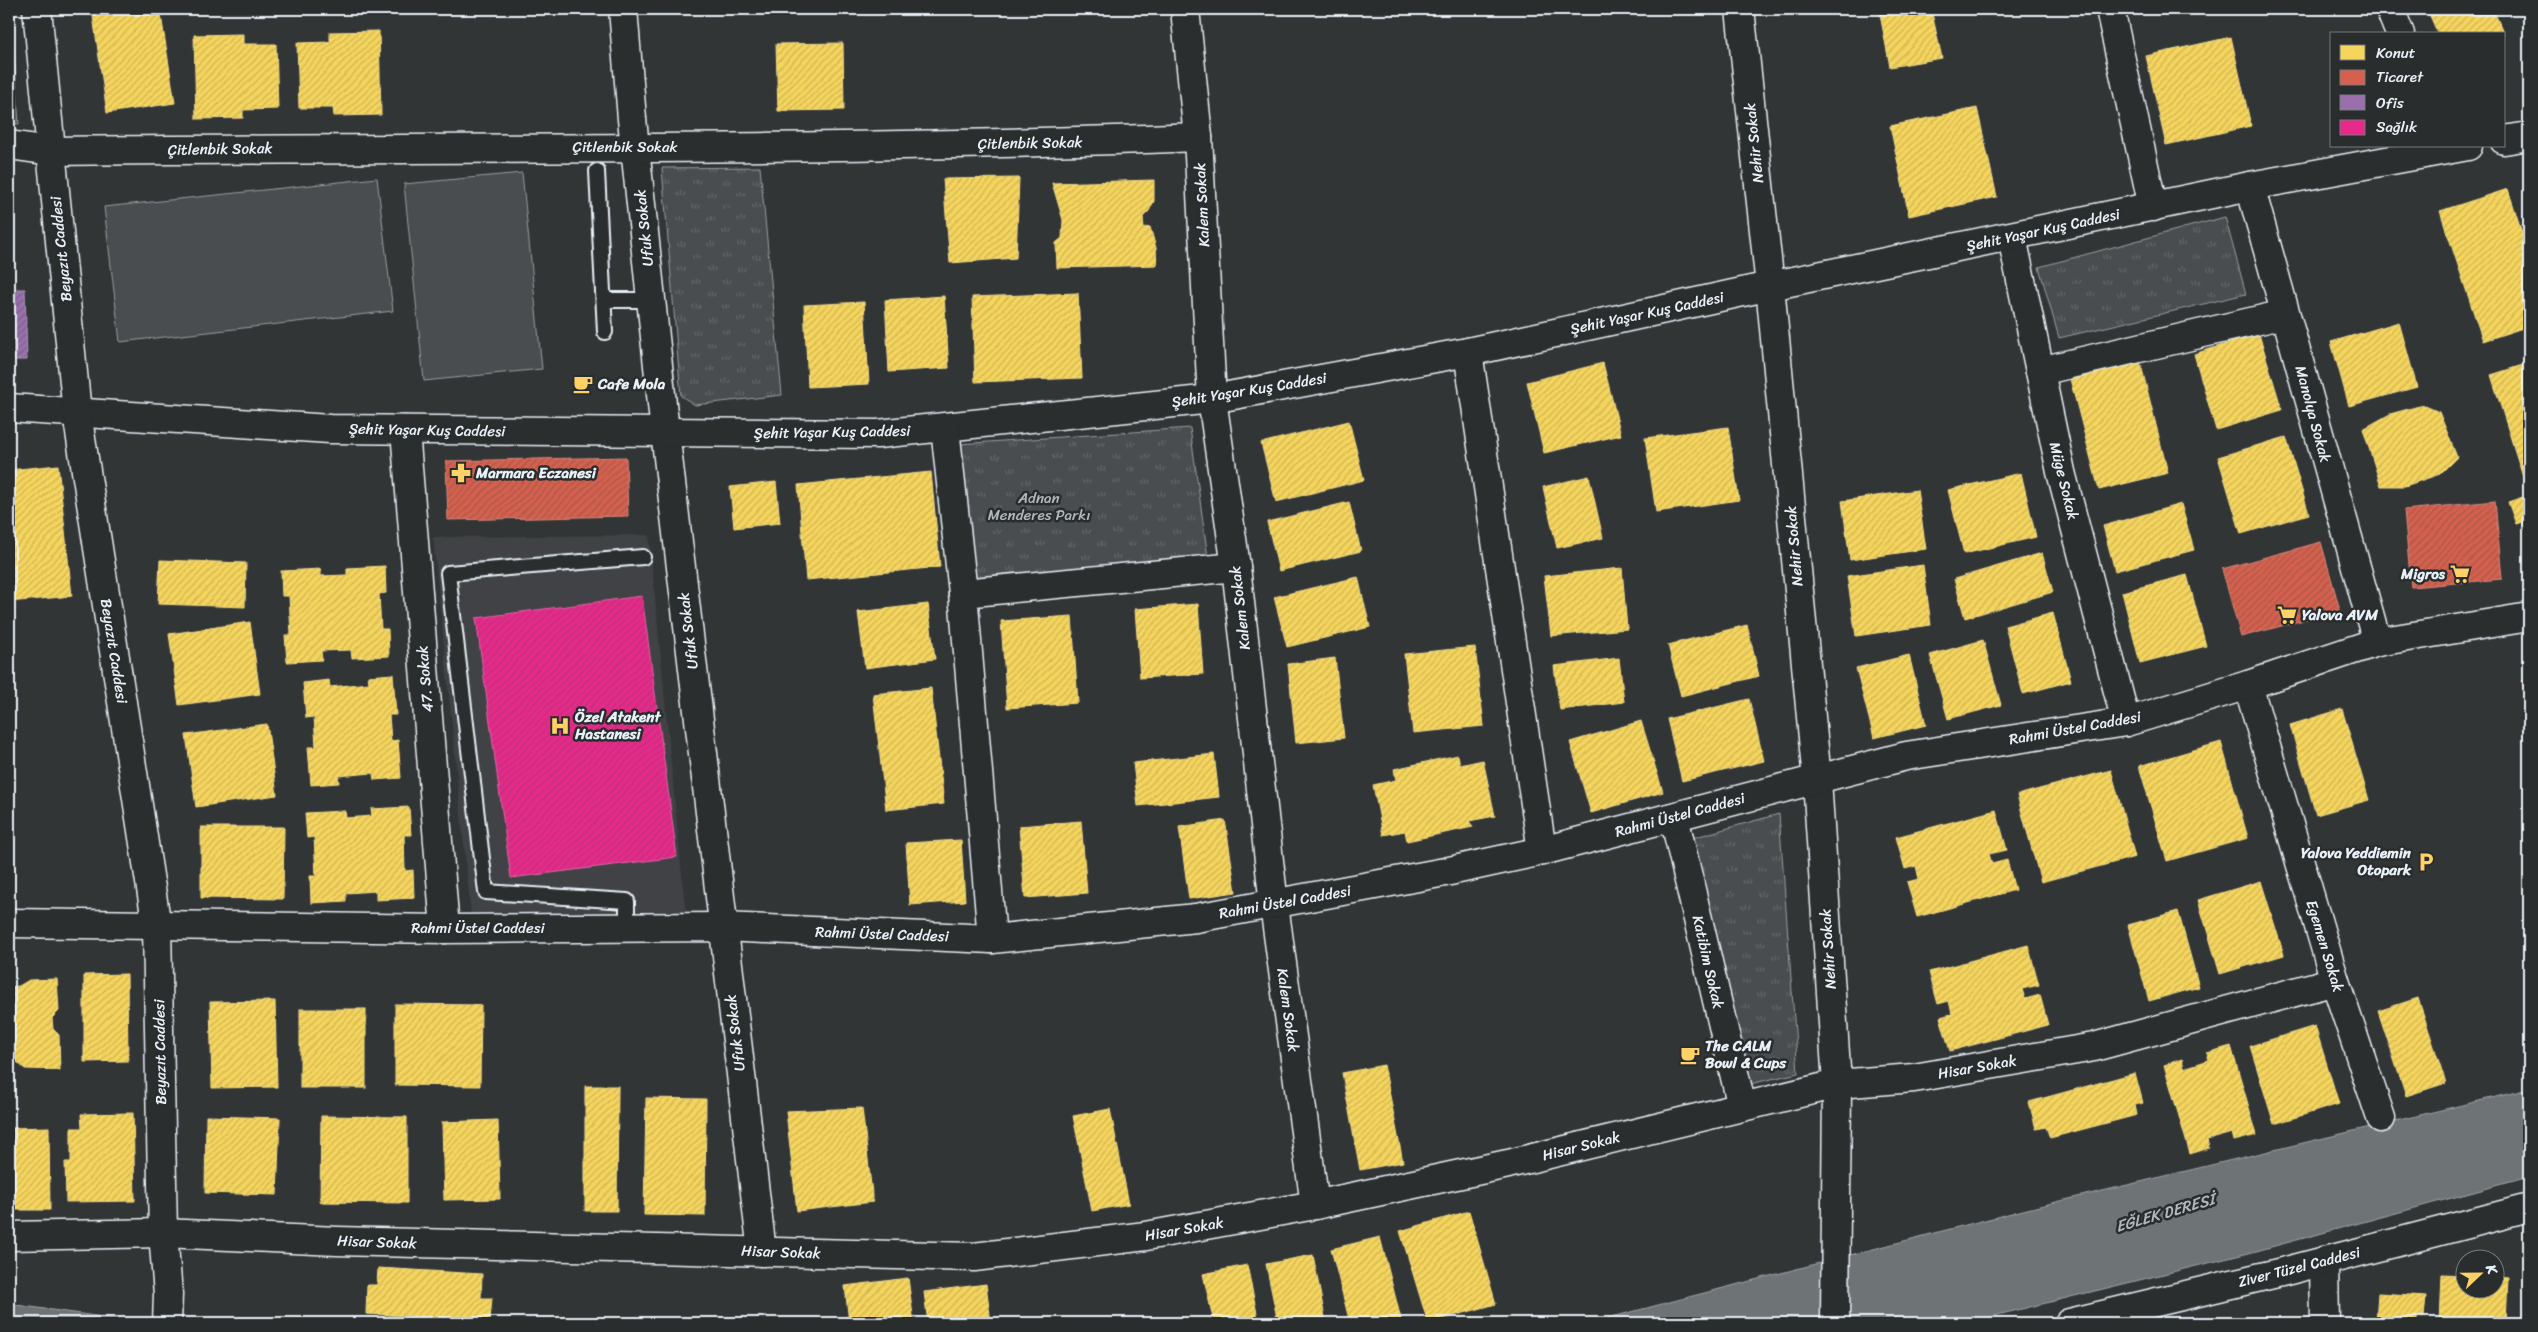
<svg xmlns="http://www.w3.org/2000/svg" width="2538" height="1332" font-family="Sriracha,sans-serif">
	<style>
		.built { fill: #3f4244 }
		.green { fill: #494d4f; stroke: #989fa4 }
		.park { fill: url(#park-tufts); stroke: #989fa4 }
		.water { fill: #6e7376; stroke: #9fa5aa }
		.homes { fill: url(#homes-hatch); stroke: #f2dd8b }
		.shops { fill: url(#shops-hatch); stroke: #db8c80 }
		.offices { fill: url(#offices-hatch); stroke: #b197c2 }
		.health { fill: url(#health-hatch); stroke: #e765ab }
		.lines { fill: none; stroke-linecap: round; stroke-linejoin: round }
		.service-casing { stroke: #e8f1f8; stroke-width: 18 }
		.minor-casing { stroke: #e8f1f8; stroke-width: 31 }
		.tertiary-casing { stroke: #e8f1f8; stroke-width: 31 }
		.service { stroke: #2a2d2e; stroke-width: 14 }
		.minor { stroke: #2a2d2e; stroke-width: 28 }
		.tertiary { stroke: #2a2d2e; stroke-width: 28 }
		.labels { text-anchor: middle; stroke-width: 5; stroke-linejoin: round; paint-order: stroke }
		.street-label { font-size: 15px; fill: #e8f1f8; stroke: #2a2d2e }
		.poi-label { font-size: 15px; font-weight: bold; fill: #e8f1f8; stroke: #2a2d2e; text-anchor: start }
		.park-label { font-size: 15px; fill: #b0b8bd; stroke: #2a2d2e }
		.water-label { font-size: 16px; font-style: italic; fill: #b1b8be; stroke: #2a2d2e }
	</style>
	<defs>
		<pattern id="park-tufts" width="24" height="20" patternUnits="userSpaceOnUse" patternTransform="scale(1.25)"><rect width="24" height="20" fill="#494d4f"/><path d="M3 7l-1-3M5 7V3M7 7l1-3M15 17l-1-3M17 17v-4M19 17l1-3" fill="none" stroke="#636769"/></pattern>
		<pattern id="homes-hatch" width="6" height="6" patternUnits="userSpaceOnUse" patternTransform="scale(1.25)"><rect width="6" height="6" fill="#f6d55c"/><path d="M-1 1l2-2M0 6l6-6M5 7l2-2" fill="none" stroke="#cab258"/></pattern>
		<pattern id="shops-hatch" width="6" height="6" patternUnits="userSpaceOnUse" patternTransform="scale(1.25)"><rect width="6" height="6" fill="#d6604d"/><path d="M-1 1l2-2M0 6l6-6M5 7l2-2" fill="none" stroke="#a4584c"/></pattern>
		<pattern id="offices-hatch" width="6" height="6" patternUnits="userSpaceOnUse" patternTransform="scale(1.25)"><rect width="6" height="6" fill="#9970ab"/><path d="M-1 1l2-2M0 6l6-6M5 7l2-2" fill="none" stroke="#786084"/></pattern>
		<pattern id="health-hatch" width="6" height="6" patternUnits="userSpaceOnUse" patternTransform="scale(1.25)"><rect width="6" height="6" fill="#e7298a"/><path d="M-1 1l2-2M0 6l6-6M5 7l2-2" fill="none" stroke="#b73277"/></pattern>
	</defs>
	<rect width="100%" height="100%" fill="#323536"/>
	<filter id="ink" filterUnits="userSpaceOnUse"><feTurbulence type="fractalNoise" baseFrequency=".02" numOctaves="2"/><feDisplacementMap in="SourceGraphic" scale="10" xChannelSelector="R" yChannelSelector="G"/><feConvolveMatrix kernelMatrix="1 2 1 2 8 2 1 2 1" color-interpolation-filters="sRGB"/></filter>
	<g filter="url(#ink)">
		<!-- built -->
		<path class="built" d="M649 535 686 917 471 915 433 537Z"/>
		<!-- green -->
		<g class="green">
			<path d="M522 173 542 369 424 381 404 184Z"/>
			<path d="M377 178 393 311 120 342 104 207Z"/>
		</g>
		<!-- park -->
		<g class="park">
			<path d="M9 9H11L19 124 9 123Z"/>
			<path d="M760 167 782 395 695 405 681 396 662 168Z"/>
			<path d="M2225 217 2246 294 2059 338 2039 267Z"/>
			<path d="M1190 428 1208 558 974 582 960 444Z"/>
			<path d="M1779 814 1798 1073 1741 1086 1685 840Z"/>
		</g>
		<!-- water -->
		<g class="water">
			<path d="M2529 1089V1177L2249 1253 1965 1323H1589L2027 1209Z"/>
			<path d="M9 1304 146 1323H9Z"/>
		</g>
		<!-- homes -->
		<g class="homes">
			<path d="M92 9H160L175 103 107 113Z"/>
			<path d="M1879 9H1931L1942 58 1890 67Z"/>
			<path d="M2427 9H2493L2504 34H2438Z"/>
			<path d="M379 31 381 115 334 116 333 108H299L297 43 330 42V32Z"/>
			<path d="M243 34V44H276L278 109 243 110V118L196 119 194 35Z"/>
			<path d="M2231 37 2251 126 2166 145 2146 56Z"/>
			<path d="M843 43 844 110 778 111 776 44Z"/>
			<path d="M1977 108 1997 197 1909 216 1890 126Z"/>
			<path d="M1019 178 1016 258 950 263 943 179Z"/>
			<path d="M1154 180V201L1149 211 1143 217 1144 228 1150 227 1156 248 1157 265 1057 268 1056 243 1062 238 1063 220 1052 183Z"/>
			<path d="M2508 189 2529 254V326L2483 341 2440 211Z"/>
			<path d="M1078 293 1082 378 975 382 972 297Z"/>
			<path d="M944 296 949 368 889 372 885 300Z"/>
			<path d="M864 302 869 384 808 387 804 305Z"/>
			<path d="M2399 322 2417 387 2349 406 2331 342Z"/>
			<path d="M2259 334 2282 410 2216 430 2194 354Z"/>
			<path d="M2140 361 2168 473 2099 490 2070 379Z"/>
			<path d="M1603 363 1621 435 1544 453 1527 382Z"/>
			<path d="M2529 363V475L2523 477 2491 375Z"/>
			<path d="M2423 405 2439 412 2457 457 2440 474 2405 486H2381L2363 429 2390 414Z"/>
			<path d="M1349 421 1364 480 1276 502 1261 443Z"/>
			<path d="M1728 427 1739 500 1656 512 1645 438Z"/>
			<path d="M2286 437 2309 514 2241 534 2218 457Z"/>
			<path d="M58 465 72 596 9 602V470Z"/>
			<path d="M931 472 940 567 806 580 798 485Z"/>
			<path d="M2021 473 2036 537 1964 554 1948 490Z"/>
			<path d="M1589 476 1603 538 1557 548 1543 487Z"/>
			<path d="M776 482 780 523 734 528 730 487Z"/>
			<path d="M1917 490 1926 549 1850 560 1842 501Z"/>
			<path d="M2529 495V540L2523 522 2516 524 2508 502Z"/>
			<path d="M1349 502 1361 551 1279 571 1267 522Z"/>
			<path d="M2181 504 2194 550 2115 571 2103 526Z"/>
			<path d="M2042 553 2053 592 1965 618 1954 579Z"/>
			<path d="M160 560 246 563 245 607 158 604Z"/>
			<path d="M1923 565 1931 625 1856 636 1847 576Z"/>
			<path d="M385 566 386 593 379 594 381 629H388L389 656 352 658 351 650 321 651 322 660 287 662 285 635H291L289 596H282L281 571 321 569V576L347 575V568Z"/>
			<path d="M1622 568 1627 629 1551 636 1544 576Z"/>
			<path d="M2187 575 2206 646 2140 663 2122 592Z"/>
			<path d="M1358 577 1370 627 1287 647 1274 597Z"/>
			<path d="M928 604 935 659 865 668 858 612Z"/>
			<path d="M1198 604 1203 674 1140 678 1135 609Z"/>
			<path d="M2053 613 2071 681 2023 694 2005 626Z"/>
			<path d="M1072 616 1078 703 1007 708 1001 621Z"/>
			<path d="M250 622 260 694 179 705 169 634Z"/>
			<path d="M1747 625 1759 676 1681 696 1668 645Z"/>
			<path d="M1983 640 2001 705 1948 719 1930 655Z"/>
			<path d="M1475 647 1484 726 1413 733 1404 654Z"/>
			<path d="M1909 655 1926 725 1874 738 1856 668Z"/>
			<path d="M1335 658 1344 738 1296 743 1288 664Z"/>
			<path d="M1619 658 1624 702 1560 710 1554 666Z"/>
			<path d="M393 674 396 715H389L391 741 398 740 401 778 374 780 373 773 338 776 339 783 311 785 308 747H316L314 717 306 718 303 683 329 680 330 687 369 683 368 676Z"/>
			<path d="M931 688 944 804 886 810 873 694Z"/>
			<path d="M1749 699 1764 761 1682 781 1667 719Z"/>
			<path d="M2342 709 2369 800 2316 815 2290 725Z"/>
			<path d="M1641 721 1663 792 1591 813 1570 742Z"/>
			<path d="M267 724 277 795 196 807 186 735Z"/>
			<path d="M2221 742 2248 838 2167 861 2139 766Z"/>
			<path d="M1214 754 1219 797 1138 806 1133 763Z"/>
			<path d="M1458 755 1460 765 1483 760 1495 816 1469 821 1473 827 1407 841 1405 831 1383 835 1373 785 1396 780 1394 769Z"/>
			<path d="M2111 770 2135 857 2041 882 2017 795Z"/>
			<path d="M409 807 411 835H404L405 871 413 870 414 898 376 900V891L346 893V901L311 903 310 876H316L314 837 307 838 305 813 345 811 346 818 372 816 371 809Z"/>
			<path d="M1996 810 2007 850 1989 854 1992 864 2007 860 2015 890 1917 917 1907 882 1919 879 1916 866 1905 869 1896 837Z"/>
			<path d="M1225 820 1236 892 1189 899 1179 827Z"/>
			<path d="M1081 821 1087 893 1025 898 1019 826Z"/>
			<path d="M201 827H284L283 899 201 898Z"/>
			<path d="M961 840 965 901 910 905 906 843Z"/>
			<path d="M2261 881 2284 955 2220 974 2198 900Z"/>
			<path d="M2178 911 2199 987 2149 1001 2128 925Z"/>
			<path d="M2028 945 2039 985 2022 989 2025 999 2040 995 2048 1025 1950 1051 1940 1017 1952 1014 1949 1001 1938 1004 1929 972Z"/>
			<path d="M127 974 128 1061 84 1062V975Z"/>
			<path d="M57 979 59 1011 52 1018 53 1029 59 1035 60 1070 25 1069 17 1062 9 1063V987L19 986 29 980Z"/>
			<path d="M2418 998 2446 1083 2406 1096 2378 1011Z"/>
			<path d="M275 1001 277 1087 212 1088 210 1002Z"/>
			<path d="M395 1004 481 1005 480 1086 395 1085Z"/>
			<rect x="300" y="1009" width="66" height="79"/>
			<path d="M2315 1026 2339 1104 2274 1124 2250 1046Z"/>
			<path d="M2231 1046 2257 1135 2234 1141 2232 1133 2207 1140 2209 1148 2190 1154 2164 1065 2182 1059 2184 1068 2209 1060 2207 1053Z"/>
			<path d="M1384 1065 1403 1162 1360 1170 1342 1073Z"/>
			<path d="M2135 1073 2143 1103 2135 1105 2137 1115 2050 1138 2046 1127 2036 1129 2029 1102Z"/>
			<path d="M585 1086H618L617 1211H585Z"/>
			<path d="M646 1098 706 1099 705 1216 644 1215Z"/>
			<path d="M862 1108 873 1202 797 1211 786 1111Z"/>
			<path d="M1110 1109 1129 1204 1092 1211 1073 1116Z"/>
			<path d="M133 1113 135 1201 66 1202 65 1162H71V1128H82L81 1114Z"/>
			<path d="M206 1116 280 1118 277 1195 205 1193Z"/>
			<path d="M321 1116 407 1117V1203L320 1202Z"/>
			<path d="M498 1120 500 1199 444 1200 442 1122Z"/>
			<path d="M49 1127 50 1210H9V1128Z"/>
			<path d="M1469 1211 1496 1304 1428 1323 1400 1231Z"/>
			<path d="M1380 1237 1402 1323H1350L1331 1249Z"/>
			<path d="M1313 1255 1326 1323H1278L1266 1264Z"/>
			<path d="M1247 1265 1259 1323H1214L1203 1274Z"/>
			<path d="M378 1268 482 1274 481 1298H492L490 1320 366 1314 367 1285H377Z"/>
			<path d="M2442 1274 2466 1275V1290H2496V1276L2508 1277 2506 1323H2485L2486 1317H2461V1323H2440Z"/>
			<path d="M908 1278 914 1323H849L845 1286Z"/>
			<path d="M986 1284 991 1323H928L924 1292Z"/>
			<path d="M2378 1293 2426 1296 2424 1317 2417 1316V1323H2376Z"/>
		</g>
		<!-- shops -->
		<g class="shops">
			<path d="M626 457 628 516 448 520 446 461Z"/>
			<path d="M2495 501 2502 579 2411 587 2404 510Z"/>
			<path d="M2321 542 2340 610 2241 637 2222 569Z"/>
			<path d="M2529 679V713L2522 681Z"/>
		</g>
		<!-- offices -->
		<path class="offices" d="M9 289H25L27 360H9Z"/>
		<!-- health -->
		<path class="health" d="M642 596 677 857 511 878 476 618Z"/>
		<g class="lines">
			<defs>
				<g id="service">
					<path d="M597 171 605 332"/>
					<path d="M604 300H651"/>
					<path d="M627 928V901L486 892 448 573 643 557"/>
				</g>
				<g id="minor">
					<path d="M623 9 632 119 665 432 762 1252"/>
					<path d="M1185 9 1198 137 1212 399 1236 567 1274 905 1315 1205"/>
					<path d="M1740 9 1770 286 1817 780 1837 1084 1835 1323"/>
					<path d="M2110 9 2153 207"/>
					<path d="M2390 9 2400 34"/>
					<path d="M2504 140 2529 136"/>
					<path d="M9 145 51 151C433 147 816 152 1198 137"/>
					<path d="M2250 186 2377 642"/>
					<path d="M2012 237 2061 472 2126 722"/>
					<path d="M1468 352 1542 851"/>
					<path d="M2040 371 2285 314"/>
					<path d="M9 408 330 429 878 434 1212 399 1468 352 1770 286 2250 186 2468 146"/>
					<path d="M945 428 963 593 992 939"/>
					<path d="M405 430 445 929"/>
					<path d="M963 593 1236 567"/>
					<path d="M2248 685 2335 981 2381 1118"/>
					<path d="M1674 817 1742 1107"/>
					<path d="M9 923 445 929 722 927 992 939 1196 918 1445 872 1542 851 1906 756 2126 722 2248 685 2377 642 2529 617"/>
					<path d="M9 1236 163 1233 337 1241 974 1257 1146 1236 1315 1205 1508 1164 1837 1084 1914 1078 2094 1047 2335 981"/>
					<path d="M2324 1261 2325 1323"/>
					<path d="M2069 1323 2286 1271 2529 1208"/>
				</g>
				<path id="tertiary" d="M37 9 77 413 157 927 163 1233 168 1294 167 1323"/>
			</defs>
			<!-- service casing -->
			<use href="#service" class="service-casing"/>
			<!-- minor casing -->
			<use href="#minor" class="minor-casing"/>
			<!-- tertiary casing -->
			<use href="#tertiary" class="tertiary-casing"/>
			<!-- service -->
			<use href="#service" class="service"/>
			<!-- minor -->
			<use href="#minor" class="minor"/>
			<!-- tertiary -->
			<use href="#tertiary" class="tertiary"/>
		</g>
	</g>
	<!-- icons -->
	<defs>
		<symbol id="cafe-bare" viewBox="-9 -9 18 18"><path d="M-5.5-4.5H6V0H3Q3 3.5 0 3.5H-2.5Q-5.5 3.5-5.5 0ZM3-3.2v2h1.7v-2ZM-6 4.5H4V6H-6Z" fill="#ffd166" stroke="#2a2d2e" stroke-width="2.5" paint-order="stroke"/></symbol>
		<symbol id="pharmacy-bare" viewBox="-9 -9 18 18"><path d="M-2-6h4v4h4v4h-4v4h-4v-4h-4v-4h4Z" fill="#ffd166" stroke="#2a2d2e" stroke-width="2.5" paint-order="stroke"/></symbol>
		<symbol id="supermarket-bare" viewBox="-9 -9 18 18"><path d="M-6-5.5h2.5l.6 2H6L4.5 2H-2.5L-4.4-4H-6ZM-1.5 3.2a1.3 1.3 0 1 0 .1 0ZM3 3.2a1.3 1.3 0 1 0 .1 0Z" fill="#ffd166" stroke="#2a2d2e" stroke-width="2.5" paint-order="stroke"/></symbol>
		<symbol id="hospital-bare" viewBox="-9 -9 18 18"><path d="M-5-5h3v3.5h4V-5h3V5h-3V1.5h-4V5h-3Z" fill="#ffd166" stroke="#2a2d2e" stroke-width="2.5" paint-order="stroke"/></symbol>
		<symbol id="parking-bare" viewBox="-9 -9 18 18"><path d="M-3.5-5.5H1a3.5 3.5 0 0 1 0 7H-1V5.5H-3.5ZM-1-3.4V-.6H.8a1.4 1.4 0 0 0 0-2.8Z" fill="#ffd166" stroke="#2a2d2e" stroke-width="2.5" paint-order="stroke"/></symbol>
	</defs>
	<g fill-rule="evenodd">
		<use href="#cafe-bare" x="569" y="370" width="28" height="28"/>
		<use href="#pharmacy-bare" x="447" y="459" width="28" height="28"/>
		<use href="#supermarket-bare" x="2446" y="560" width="28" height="28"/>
		<use href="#supermarket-bare" x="2273" y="601" width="28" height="28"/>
		<use href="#hospital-bare" x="546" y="712" width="28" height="28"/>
		<use href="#parking-bare" x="2412" y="848" width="28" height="28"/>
		<use href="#cafe-bare" x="1676" y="1041" width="28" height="28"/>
	</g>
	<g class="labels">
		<!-- street labels -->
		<g class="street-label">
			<text transform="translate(1030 143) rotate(-1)" y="5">Çitlenbik Sokak</text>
			<text transform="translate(1754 143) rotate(-96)" y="5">Nehir Sokak</text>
			<text x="625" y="152">Çitlenbik Sokak</text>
			<text transform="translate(220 149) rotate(-1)" y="5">Çitlenbik Sokak</text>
			<text transform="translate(1202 205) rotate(-93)" y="5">Kalem Sokak</text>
			<text transform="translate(644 228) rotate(-96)" y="5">Ufuk Sokak</text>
			<text transform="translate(2043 230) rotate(-12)" y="5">Şehit Yaşar Kuş Caddesi</text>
			<text transform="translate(61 249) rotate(-96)" y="5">Beyazıt Caddesi</text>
			<text transform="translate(1647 313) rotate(-12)" y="5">Şehit Yaşar Kuş Caddesi</text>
			<text transform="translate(1249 390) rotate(-9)" y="5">Şehit Yaşar Kuş Caddesi</text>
			<text transform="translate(2313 414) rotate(75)" y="5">Manolya Sokak</text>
			<text transform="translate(427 430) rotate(1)" y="5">Şehit Yaşar Kuş Caddesi</text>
			<text transform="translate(832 432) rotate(-1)" y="5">Şehit Yaşar Kuş Caddesi</text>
			<text transform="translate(2064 481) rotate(76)" y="5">Müge Sokak</text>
			<text transform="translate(1794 546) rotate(-95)" y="5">Nehir Sokak</text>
			<text transform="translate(1240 608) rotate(-97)" y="5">Kalem Sokak</text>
			<text transform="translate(688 631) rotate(-97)" y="5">Ufuk Sokak</text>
			<text transform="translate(114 651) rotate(81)" y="5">Beyazıt Caddesi</text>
			<text transform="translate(425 679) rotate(-95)" y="5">47. Sokak</text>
			<text transform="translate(2075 728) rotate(-10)" y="5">Rahmi Üstel Caddesi</text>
			<text transform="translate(1680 815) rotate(-15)" y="5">Rahmi Üstel Caddesi</text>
			<text transform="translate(1285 902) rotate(-10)" y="5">Rahmi Üstel Caddesi</text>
			<text x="478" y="933">Rahmi Üstel Caddesi</text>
			<text transform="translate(882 934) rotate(2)" y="5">Rahmi Üstel Caddesi</text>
			<text transform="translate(2325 946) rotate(73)" y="5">Egemen Sokak</text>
			<text transform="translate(1828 949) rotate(-94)" y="5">Nehir Sokak</text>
			<text transform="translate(1708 962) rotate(77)" y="5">Katibim Sokak</text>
			<text transform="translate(1288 1010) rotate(82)" y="5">Kalem Sokak</text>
			<text transform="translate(735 1033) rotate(-97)" y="5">Ufuk Sokak</text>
			<text transform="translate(160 1052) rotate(-91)" y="5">Beyazıt Caddesi</text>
			<text transform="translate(1977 1067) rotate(-10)" y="5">Hisar Sokak</text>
			<text transform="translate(1581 1146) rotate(-14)" y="5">Hisar Sokak</text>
			<text transform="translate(1184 1229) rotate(-10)" y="5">Hisar Sokak</text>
			<text transform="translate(377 1242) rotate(2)" y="5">Hisar Sokak</text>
			<text transform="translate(781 1252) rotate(2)" y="5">Hisar Sokak</text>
			<text transform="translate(2299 1267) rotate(-14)" y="5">Ziver Tüzel Caddesi</text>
		</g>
		<!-- poi labels -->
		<g class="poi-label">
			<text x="598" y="389">Cafe Mola</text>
			<text x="476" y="478">Marmara Eczanesi</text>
			<text x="2445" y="579" text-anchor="end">Migros</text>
			<text x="2302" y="620">Yalova AVM</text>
			<text x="575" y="722">Özel Atakent<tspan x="575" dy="17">Hastanesi</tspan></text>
			<text x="2411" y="858" text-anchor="end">Yalova Yeddiemin<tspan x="2411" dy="17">Otopark</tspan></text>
			<text x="1705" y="1051">The CALM<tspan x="1705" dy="17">Bowl &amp; Cups</tspan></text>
		</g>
		<!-- park labels -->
		<g class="park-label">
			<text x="1039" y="503">Adnan<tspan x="1039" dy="17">Menderes Parkı</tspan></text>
		</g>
		<!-- water labels -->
		<g class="water-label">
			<text transform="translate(2165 1212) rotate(-16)" y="6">EĞLEK DERESİ</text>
		</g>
	</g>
	<!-- margin -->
	<rect width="2538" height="1332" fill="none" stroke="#2a2d2e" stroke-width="30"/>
	<rect x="15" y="15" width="2508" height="1302" fill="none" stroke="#e8f1f8" stroke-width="2" filter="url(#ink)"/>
	<!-- legend -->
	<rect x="2330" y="32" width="175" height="115" fill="#2a2d2e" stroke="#767b7f"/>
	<rect x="2340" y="45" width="25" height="15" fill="#f6d55c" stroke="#767b7f"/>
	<text x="2376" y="58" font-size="15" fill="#e8f1f8">Konut</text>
	<rect x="2340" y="70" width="25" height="15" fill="#d6604d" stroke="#767b7f"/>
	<text x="2376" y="82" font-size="15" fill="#e8f1f8">Ticaret</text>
	<rect x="2340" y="95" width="25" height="15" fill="#9970ab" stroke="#767b7f"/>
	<text x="2376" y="108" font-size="15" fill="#e8f1f8">Ofis</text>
	<rect x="2340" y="120" width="25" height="15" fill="#e7298a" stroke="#767b7f"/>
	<text x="2376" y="132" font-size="15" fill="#e8f1f8">Sağlık</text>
	<!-- north arrow -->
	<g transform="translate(2480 1274) rotate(68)"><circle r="24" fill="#2a2d2e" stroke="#767b7f"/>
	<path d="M0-4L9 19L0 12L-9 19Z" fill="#ffd166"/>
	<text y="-8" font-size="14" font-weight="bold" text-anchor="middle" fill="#e8f1f8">K</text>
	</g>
</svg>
